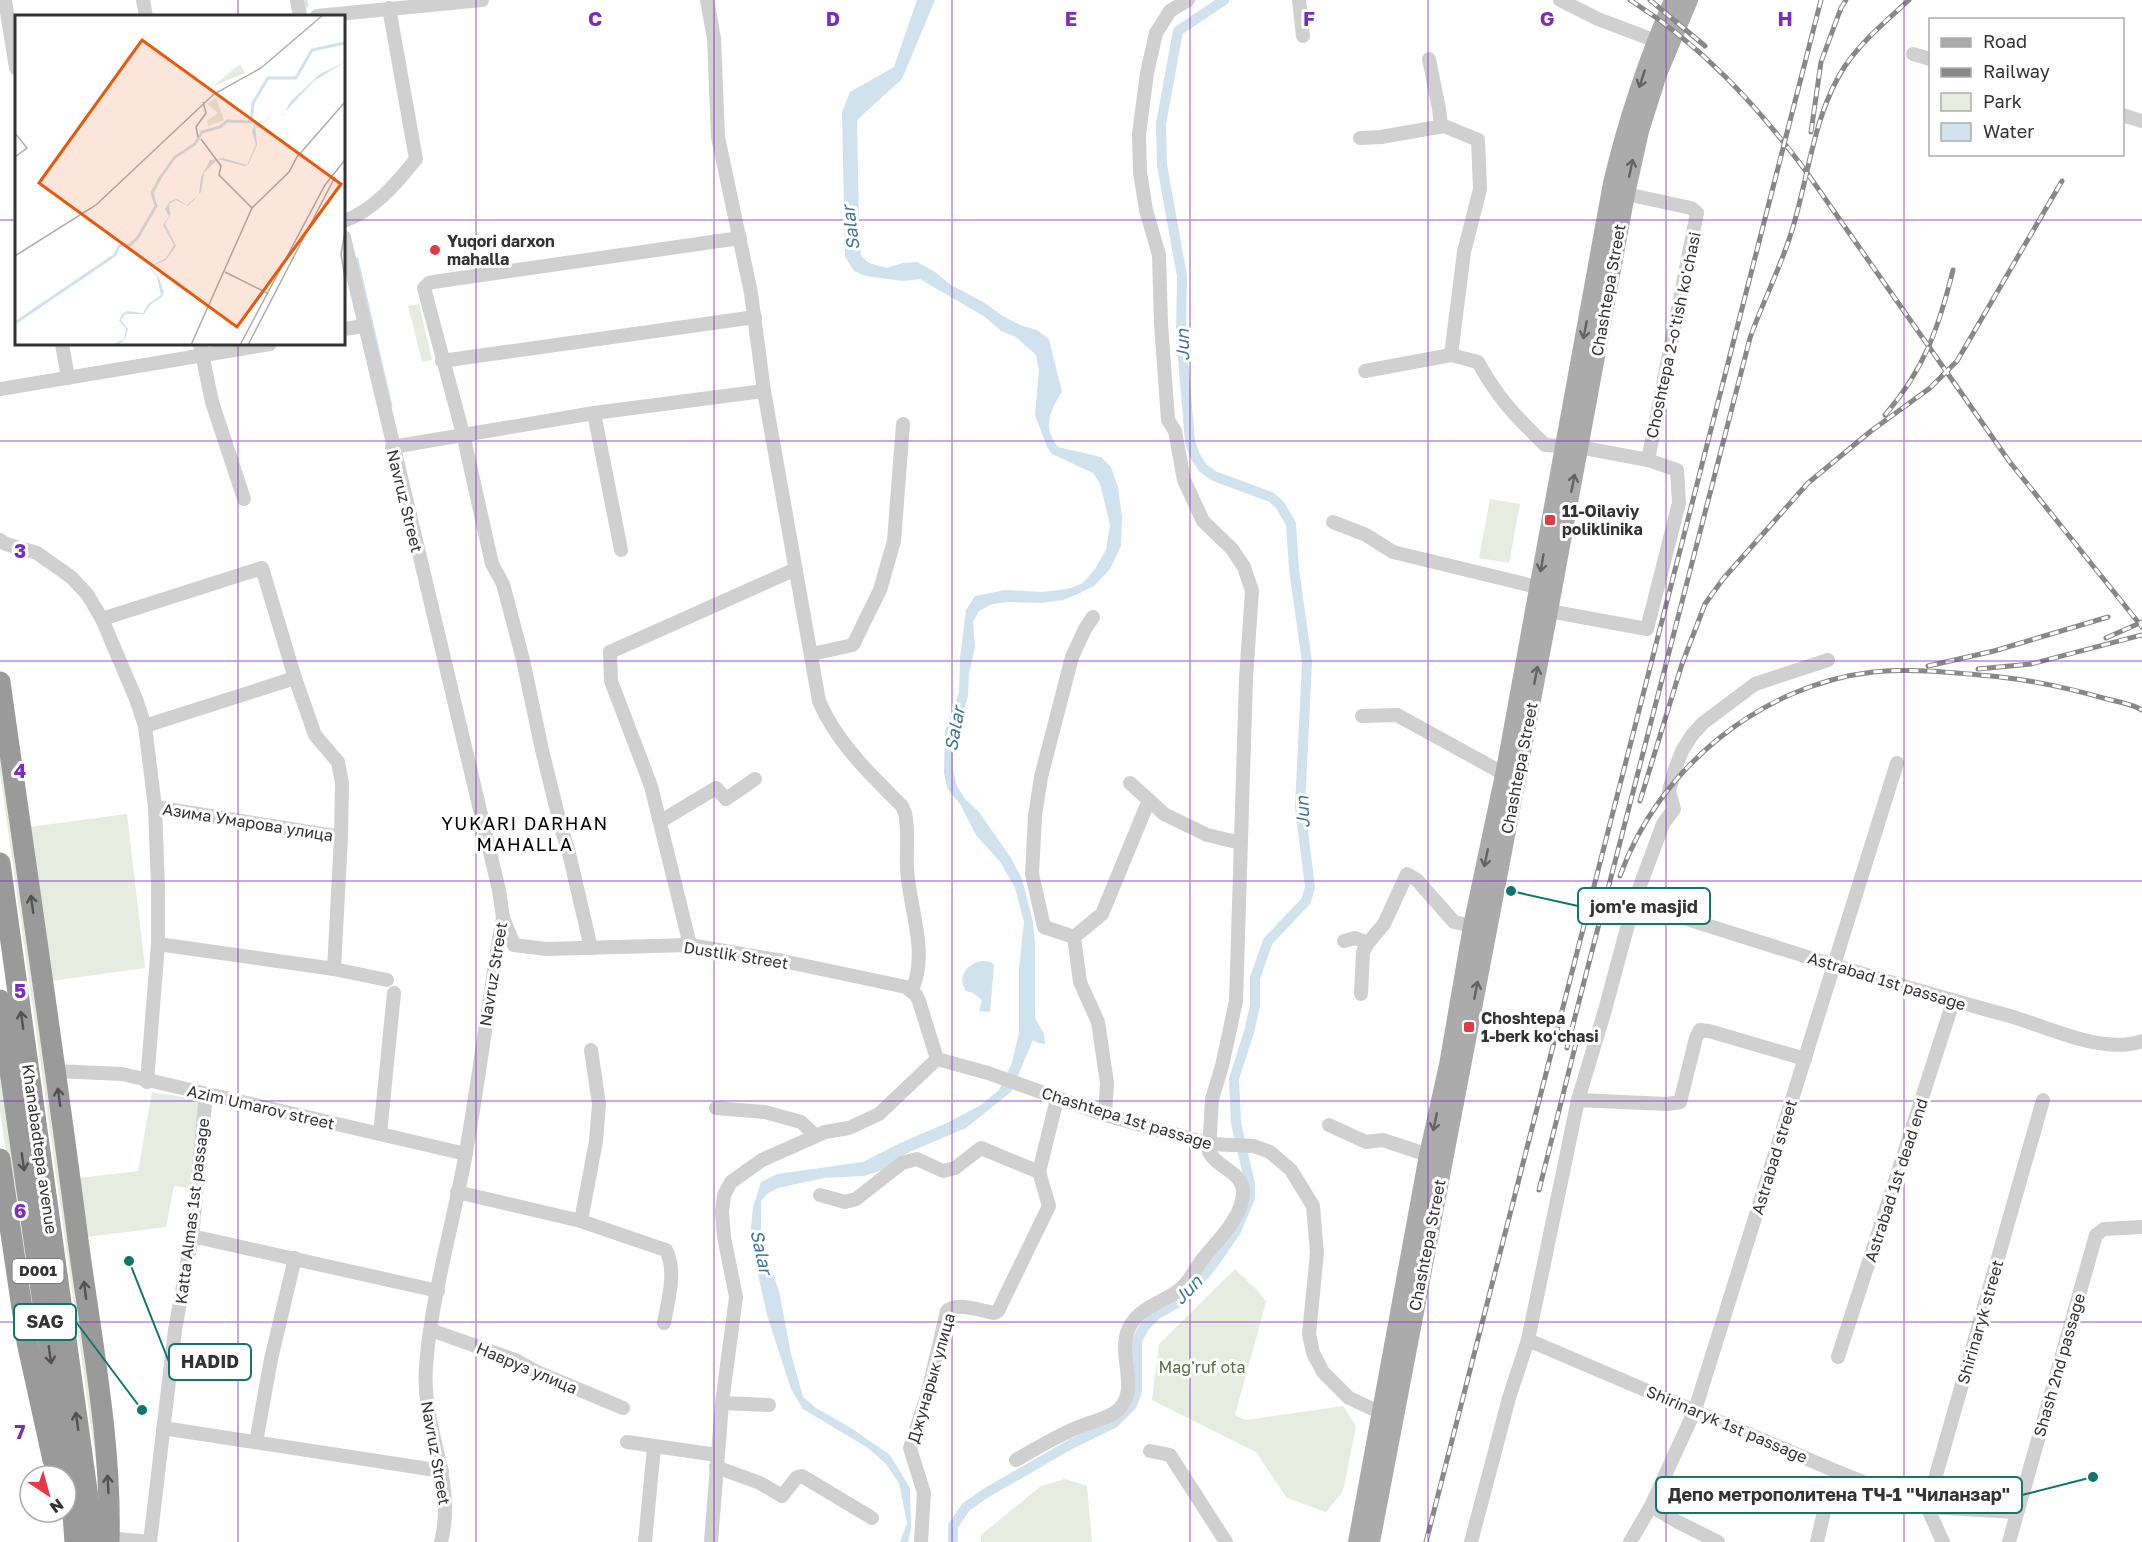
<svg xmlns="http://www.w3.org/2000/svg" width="2142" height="1542" font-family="'Golos Text',sans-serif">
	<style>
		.green { fill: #e6ecdf }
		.water { fill: #cfe2ee }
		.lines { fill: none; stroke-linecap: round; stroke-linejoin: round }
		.stream { stroke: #cfe2ee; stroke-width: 3 }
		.canal { stroke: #cfe2ee; stroke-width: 10 }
		.minor { stroke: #d0d0d0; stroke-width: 14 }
		.major { stroke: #ababab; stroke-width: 18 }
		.highway { stroke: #9a9a9a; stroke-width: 21 }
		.rail-casing { stroke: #888; stroke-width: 5 }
		.rail { stroke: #fff; stroke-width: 3; stroke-dasharray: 9; stroke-linecap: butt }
		.oneway { stroke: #636363 }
		.oneway2 { stroke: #525252 }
		.grid { fill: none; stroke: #7b2cbf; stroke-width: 1.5; stroke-opacity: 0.55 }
		.poi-dot { fill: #e63946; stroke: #fff; stroke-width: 2 }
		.labels { text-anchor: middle; stroke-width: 6; stroke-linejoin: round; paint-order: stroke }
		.shield { fill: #fff; stroke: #707070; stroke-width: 1.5 }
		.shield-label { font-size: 15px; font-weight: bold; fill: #333 }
		.poi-label { font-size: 16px; font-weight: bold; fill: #333; stroke: #fff; text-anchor: start }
		.street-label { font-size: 16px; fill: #333; stroke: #fff }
		.park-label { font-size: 16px; fill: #56703f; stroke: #fff }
		.water-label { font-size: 18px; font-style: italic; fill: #3f7597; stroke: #fff }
		.neighbourhood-label { font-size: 18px; letter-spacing: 1.5px; fill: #000; stroke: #fff }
		.inset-river { fill: none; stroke: #cfe2ee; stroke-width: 3 }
		.inset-road { fill: none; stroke: #adadad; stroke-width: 1.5 }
		.view { fill: #e8590c; fill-opacity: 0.15; stroke: #e8590c; stroke-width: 3 }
		.inset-edge { fill: none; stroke: #333; stroke-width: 3 }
		.grid-label { font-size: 20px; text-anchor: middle; font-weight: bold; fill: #7b2cbf; stroke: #fff; stroke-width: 6; stroke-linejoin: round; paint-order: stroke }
		.leader { fill: none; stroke: #0f766e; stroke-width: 2 }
		.callout-dot { fill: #0f766e; stroke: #fff; stroke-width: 2 }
		.callout { fill: #fff; stroke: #0f766e; stroke-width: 2 }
		.callout-label { font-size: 18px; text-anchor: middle; font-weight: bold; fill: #333 }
	</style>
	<rect width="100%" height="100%" fill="#fff"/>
	<!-- green -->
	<g class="green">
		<path d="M419 304 432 360 422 362 408 306Z"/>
		<path d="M1490 499 1520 504 1509 563 1479 558Z"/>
		<path d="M0 724 99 1434 102 1506 0 772Z"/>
		<path d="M127 814 145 968 51 981 29 827Z"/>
		<path d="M0 1063 51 1431 31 1333 0 1110Z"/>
		<path d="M152 1092 200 1100 190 1188 174 1186 166 1227 87 1237 80 1178 138 1171Z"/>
		<path d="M1235 1269 1259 1292 1266 1302 1235 1415 1246 1420 1343 1406 1356 1426 1343 1491 1326 1512 1287 1498 1256 1452 1152 1400 1159 1344Z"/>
		<path d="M1065 1479 1087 1486 1092 1542H981V1535L1041 1486Z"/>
	</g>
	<!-- water -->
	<g class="water">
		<path d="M917 0H935L902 79 857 120 859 228 861 256 869 263 886 268 903 263 917 262 935 272 951 285 985 303 1001 315 1020 325 1037 330 1049 339 1062 392C1050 410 1042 428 1058 447L1101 457 1111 467 1118 487 1122 517 1121 546 1110 569 1094 586 1080 593 1063 600 1041 603 1010 602 992 604 979 611 973 622 975 647 969 674 968 696 953 746V770L957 786 965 799 979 812 1011 858 1022 879 1033 922 1035 945V1018L1044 1034 1045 1044 1038 1043 1033 1040 1011 1092 966 1128 907 1153 886 1169 864 1176 824 1178 778 1188 767 1194 761 1201V1238L779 1291 791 1354 803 1397 816 1408 851 1428 890 1455 910 1488 911 1528 908 1542H900L907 1523 899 1483 886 1464 868 1448 803 1409 791 1389 767 1315 750 1238 753 1207 761 1182 777 1174 863 1162 900 1143 947 1123 981 1105 999 1090 1012 1063 1019 1033V968L1024 922 1015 888 1001 863 976 835 960 804 947 788 944 773 945 731 959 692 960 658 966 610 975 596 1005 590 1042 592 1059 590 1071 588 1083 583 1095 569 1106 550 1110 525 1100 483 1093 473 1052 454 1047 447 1035 415 1039 370 1036 355 1016 337 1001 331 985 317 920 279 903 281 866 276 854 271 845 257 842 112 850 92 894 67Z"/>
		<path d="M981 961 991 962 994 965 990 1012 979 1011 982 1000 973 993 966 991C957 977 966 965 981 961Z"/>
	</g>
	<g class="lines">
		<!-- stream -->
		<g class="stream">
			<path d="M306 0 307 6"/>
			<path d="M357 259 391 406"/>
		</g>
		<!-- canal -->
		<path class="canal" d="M953 1542V1526L966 1507 986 1493 1071 1444 1114 1423 1132 1405 1137 1391V1341L1144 1327 1156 1315 1186 1298 1214 1263 1236 1231 1250 1198V1184L1236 1123 1234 1079 1249 1032 1255 1006V978L1268 941 1306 901 1310 887 1300 807 1307 662 1294 569 1291 524 1280 505 1271 497 1214 476 1203 468 1195 456 1190 442 1181 335 1182 276 1162 165 1161 124 1178 31 1224 0"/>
		<!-- minor -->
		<g class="minor">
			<path d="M5 0 16 68"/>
			<path d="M143 0 146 16"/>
			<path d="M297 0 300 16"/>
			<path d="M707 0 714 38 718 137 751 293 764 391 819 701C836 742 871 775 902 806L905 813C909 830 906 850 907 868 909 908 929 952 912 990"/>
			<path d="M1299 0 1303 36"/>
			<path d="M1560 0 1598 19 1656 41"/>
			<path d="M317 16 482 0"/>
			<path d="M1913 54 1930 59"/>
			<path d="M1429 59 1439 109 1441 126"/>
			<path d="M2122 115 2142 121"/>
			<path d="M1360 138 1381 137 1444 126 1478 140 1480 189 1464 252 1451 355"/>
			<path d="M1626 194 1691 208 1697 213 1648 460"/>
			<path d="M344 221C373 211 397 183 416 159L389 8"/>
			<path d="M344 237 499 890 503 918 498 945C487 1014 478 1084 466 1152 454 1222 431 1296 426 1367 421 1428 457 1480 441 1542"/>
			<path d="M344 329 364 326"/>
			<path d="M62 344 68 378"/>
			<path d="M200 344 212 402 244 499"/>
			<path d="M442 361 755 317"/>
			<path d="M1365 371 1451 355 1478 362C1497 397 1516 417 1545 445L1579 447 1648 460 1677 470 1679 503 1647 629 1549 611"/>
			<path d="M0 389 270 344"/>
			<path d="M594 413 621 550"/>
			<path d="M392 447 594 413 764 391"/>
			<path d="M1333 522 1366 535 1393 552 1537 587"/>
			<path d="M0 540 6 544 37 553 71 577 87 594 102 619 136 699 145 726 155 807 158 887V944L147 1082"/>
			<path d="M102 619 262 568 295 678 315 735 338 762 342 783 341 837 334 969 158 944"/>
			<path d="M812 654 853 645 880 590 894 541 903 424"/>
			<path d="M1362 716 1397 715 1497 770H1505"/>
			<path d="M145 726 295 678"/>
			<path d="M1130 783 1164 814 1207 835 1241 843"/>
			<path d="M155 807 341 837"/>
			<path d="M661 821 716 788 726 799 755 779"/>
			<path d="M1634 902C1759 942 1883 982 2010 1016 2048 1027 2103 1055 2142 1041"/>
			<path d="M503 918 514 945 546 949 690 945 783 961 906 987 916 995 919 1001 937 1059"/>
			<path d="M1074 937 1044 927 1032 874 1035 816 1041 777 1072 657 1085 629 1093 617"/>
			<path d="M1074 937 1080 982 1098 1022 1107 1083 1105 1115"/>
			<path d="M1074 937 1102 914 1149 800"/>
			<path d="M1344 941 1355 938 1368 943"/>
			<path d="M690 945 651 786 611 681 610 652 796 569"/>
			<path d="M591 948 568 849 562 831 542 750 523 660 503 584 492 564 463 434 424 288 429 283 433 282 740 238"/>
			<path d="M334 969 387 980"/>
			<path d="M1361 994 1363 952 1368 943 1384 924 1407 874 1417 880 1454 922 1472 926"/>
			<path d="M937 1059 988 1073 1105 1115 1210 1144 1254 1146 1270 1152 1291 1170 1313 1206 1317 1253 1309 1334 1313 1353 1323 1372 1349 1398 1388 1416"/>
			<path d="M56 1071 122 1074 466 1154"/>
			<path d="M1578 1100 1667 1104 1680 1102 1696 1038 1700 1030 1709 1031 1805 1059"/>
			<path d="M716 1108 765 1112 801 1122 816 1136"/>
			<path d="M1329 1125 1366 1142 1383 1140 1428 1155"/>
			<path d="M380 1134 394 993"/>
			<path d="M457 1192 581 1221 666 1250C677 1272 668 1300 664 1323"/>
			<path d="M820 1195 845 1202 856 1199 902 1163 917 1159 943 1171 955 1168 981 1148 1039 1172"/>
			<path d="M581 1221 596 1141 599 1104 591 1050"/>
			<path d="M192 1236 438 1291"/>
			<path d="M431 1330 515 1360 537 1372 623 1408"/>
			<path d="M1528 1340 1838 1472 1927 1507 2016 1512"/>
			<path d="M1838 1357 1953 1002"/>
			<path d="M722 1403 769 1405"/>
			<path d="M163 1428 442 1471"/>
			<path d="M256 1442 271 1359 295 1258"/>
			<path d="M627 1442 717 1455"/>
			<path d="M1150 1451 1170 1455 1226 1542"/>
			<path d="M1016 1460C1037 1448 1058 1435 1081 1426 1093 1421 1108 1419 1118 1410 1141 1389 1116 1354 1129 1328 1139 1307 1162 1303 1179 1290 1189 1283 1194 1271 1201 1261 1215 1243 1243 1218 1243 1192 1243 1172 1217 1168 1209 1152L1212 1099 1222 1066 1236 1001 1246 679 1252 591 1244 567 1232 549 1203 521 1184 480 1175 431 1168 420 1161 324 1159 255 1146 210 1140 172 1139 134 1147 73 1156 33 1170 11 1188 0"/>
			<path d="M716 1467 760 1483 782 1496 797 1477 802 1476 872 1518"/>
			<path d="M1651 1506 1678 1522 1718 1542"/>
			<path d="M109 1538 149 1542"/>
			<path d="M150 1542 175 1330 192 1236 206 1095"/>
			<path d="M645 1542 654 1447"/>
			<path d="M711 1542 722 1403 736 1297 724 1237 722 1212 724 1195 731 1182 762 1160 825 1132 849 1128 879 1114 937 1059"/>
			<path d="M921 1542 924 1493 910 1448 927 1396 947 1311C956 1301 981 1311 994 1313L998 1311 1049 1206 1039 1172 1057 1099"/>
			<path d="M1471 1542 1509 1398 1528 1340 1578 1100 1605 1010 1634 902 1663 824 1674 809 1669 791 1675 769 1682 751 1692 735 1703 723 1755 684 1828 660"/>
			<path d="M1630 1542 1651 1506 1695 1410 1897 763"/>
			<path d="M1817 1542 1827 1499 1838 1472"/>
			<path d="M1943 1542 1927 1507 2043 1100"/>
			<path d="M2009 1542 2096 1235 2104 1229 2142 1227"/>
		</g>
		<!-- major -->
		<g class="major">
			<path d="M1357 1542 1428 1155 1448 1065 1472 926 1505 770 1612 183C1627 120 1647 60 1673 0"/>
			<path d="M1371 1542 1549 611 1626 194 1640 131 1658 74 1689 0"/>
		</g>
		<!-- highway -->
		<g class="highway">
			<path d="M0 682C26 868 54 1053 78 1240 91 1338 112 1443 109 1542"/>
			<path d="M0 863 90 1512 92 1542"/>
			<path d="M0 1000 73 1515 75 1542"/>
			<path d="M0 1159 27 1342 53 1460"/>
		</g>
		<defs>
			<g id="rail">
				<path d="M1630 0C1701 45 1755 103 1805 170L2009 461 2142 627"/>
				<path d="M1650 0 1705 46"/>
				<path d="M1811 132 1821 62 1841 8 1846 0"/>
				<path d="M1885 415C1924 370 1939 327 1953 270"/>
				<path d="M2106 638 2142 622"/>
				<path d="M1928 666 1994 651 2108 617"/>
				<path d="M1978 669 2031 664 2142 635"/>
				<path d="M1640 801 1682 664 1705 604 1723 579 1808 483 1871 431 1930 388 1957 361 2062 181"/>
				<path d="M1620 876C1658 769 1760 685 1873 672 1915 668 1959 673 2000 677 2037 681 2072 689 2107 699 2119 702 2132 704 2142 710"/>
				<path d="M1567 1048 1750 338C1763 301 1782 265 1793 227 1809 174 1814 113 1845 66 1862 41 1886 21 1909 0"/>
				<path d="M1539 1190 1577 1039"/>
				<path d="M1426 1542 1821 0"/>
			</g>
		</defs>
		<!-- rail casing -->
		<use href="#rail" class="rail-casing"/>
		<!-- rail -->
		<use href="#rail" class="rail"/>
	</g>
	<!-- one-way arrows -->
	<defs><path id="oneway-shaft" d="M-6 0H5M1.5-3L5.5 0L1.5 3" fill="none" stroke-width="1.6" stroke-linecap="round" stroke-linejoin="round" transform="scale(1.5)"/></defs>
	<g class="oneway">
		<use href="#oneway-shaft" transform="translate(1642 79) rotate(108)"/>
		<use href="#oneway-shaft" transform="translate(1631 168) rotate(-78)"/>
		<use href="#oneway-shaft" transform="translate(1585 330) rotate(101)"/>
		<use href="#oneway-shaft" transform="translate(1573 483) rotate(-79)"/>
		<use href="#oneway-shaft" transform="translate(1542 563) rotate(100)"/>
		<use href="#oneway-shaft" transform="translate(1536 675) rotate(-79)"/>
		<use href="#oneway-shaft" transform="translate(1486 858) rotate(102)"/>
		<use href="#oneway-shaft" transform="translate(1476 990) rotate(-79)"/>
		<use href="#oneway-shaft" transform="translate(1435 1122) rotate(102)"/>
	</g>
	<g class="oneway2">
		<use href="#oneway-shaft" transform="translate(32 904) rotate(-98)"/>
		<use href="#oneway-shaft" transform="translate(22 1020) rotate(-98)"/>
		<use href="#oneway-shaft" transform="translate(59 1097) rotate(-98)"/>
		<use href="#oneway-shaft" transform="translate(23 1162) rotate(82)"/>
		<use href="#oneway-shaft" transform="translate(85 1290) rotate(-97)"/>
		<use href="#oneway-shaft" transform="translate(50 1355) rotate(82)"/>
		<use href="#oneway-shaft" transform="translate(77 1421) rotate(-98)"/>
		<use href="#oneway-shaft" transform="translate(108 1484) rotate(-93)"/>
	</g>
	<!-- grid -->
	<path class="grid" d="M238 0V16M476 0V1542M714 0V1542M952 0V1542M1190 0V1542M1428 0V1542M1666 0V1542M1904 0V1542M0 220H16M344 220H2142M238 344V1542M0 441H2142M0 661H2142M0 881H2142M0 1101H2142M0 1322H2142"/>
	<!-- markers -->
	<g class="poi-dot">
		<circle cx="435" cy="250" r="6"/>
		<rect x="1544" y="514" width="12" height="12" rx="3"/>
		<rect x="1463" y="1021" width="12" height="12" rx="3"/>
	</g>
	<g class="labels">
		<!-- shield labels -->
		<rect class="shield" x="12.5" y="1259" width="51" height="24" rx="4.5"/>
		<g class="shield-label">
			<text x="38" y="1276">D001</text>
		</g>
		<!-- poi labels -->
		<g class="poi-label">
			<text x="447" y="247">Yuqori darxon<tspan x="447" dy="18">mahalla</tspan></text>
			<text x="1562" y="517">11-Oilaviy<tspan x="1562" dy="18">poliklinika</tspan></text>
			<text x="1481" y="1024">Choshtepa<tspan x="1481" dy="18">1-berk koʻchasi</tspan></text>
		</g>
		<!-- street labels -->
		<g class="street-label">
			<text transform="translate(1608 290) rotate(-80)" y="6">Chashtepa Street</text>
			<text transform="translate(1673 335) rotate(-78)" y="6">Choshtepa 2-o'tish ko'chasi</text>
			<text transform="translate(405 501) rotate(76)" y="6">Navruz Street</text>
			<text transform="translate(1519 768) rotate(-79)" y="6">Chashtepa Street</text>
			<text transform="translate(248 822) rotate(9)" y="6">Азима Умарова улица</text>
			<text transform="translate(736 955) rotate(9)" y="6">Dustlik Street</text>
			<text transform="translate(493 974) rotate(-81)" y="6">Navruz Street</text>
			<text transform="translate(1887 981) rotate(17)" y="6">Astrabad 1st passage</text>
			<text transform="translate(261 1107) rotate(13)" y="6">Azim Umarov street</text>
			<text transform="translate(1127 1118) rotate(17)" y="6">Chashtepa 1st passage</text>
			<text transform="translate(40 1149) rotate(82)" y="6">Khanabadtepa avenue</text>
			<text transform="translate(1774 1157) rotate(-73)" y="6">Astrabad street</text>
			<text transform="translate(1896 1180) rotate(-72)" y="6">Astrabad 1st dead end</text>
			<text transform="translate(192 1211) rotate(-83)" y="6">Katta Almas 1st passage</text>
			<text transform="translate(1427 1245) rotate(-79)" y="6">Chashtepa Street</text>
			<text transform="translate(1980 1322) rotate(-74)" y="6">Shirinaryk street</text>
			<text transform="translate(2059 1365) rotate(-74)" y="6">Shash 2nd passage</text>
			<text transform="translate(527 1368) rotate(23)" y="6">Навруз улица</text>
			<text transform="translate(931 1378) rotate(-74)" y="6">Джунарык улица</text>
			<text transform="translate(1727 1424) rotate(23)" y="6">Shirinaryk 1st passage</text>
			<text transform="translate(436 1453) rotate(80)" y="6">Navruz Street</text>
		</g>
		<!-- park labels -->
		<g class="park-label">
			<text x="1202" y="1373">Mag'ruf ota</text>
		</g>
		<!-- water labels -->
		<g class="water-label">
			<text transform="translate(851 228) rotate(-97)" y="6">Salar</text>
			<text transform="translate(1183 345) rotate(-91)" y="6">Jun</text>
			<text transform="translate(955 729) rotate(-79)" y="6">Salar</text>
			<text transform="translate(1303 812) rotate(-93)" y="6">Jun</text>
			<text transform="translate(761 1252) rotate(77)" y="6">Salar</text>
			<text transform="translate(1188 1290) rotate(-46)" y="6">Jun</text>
		</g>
		<!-- neighbourhood labels -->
		<g class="neighbourhood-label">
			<text x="525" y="830">YUKARI DARHAN<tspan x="525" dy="21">MAHALLA</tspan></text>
		</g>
	</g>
	<!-- overview -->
	<g transform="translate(15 15)">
		<rect width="330" height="330" fill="#fff"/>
		<path d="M225 49 230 58 197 72ZM201 83 209 105 193 111 192 106 203 98 192 89Z" fill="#e6ecdf"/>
		<path d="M330 47 299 66 268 99 240 110 242 130 233 150 229 151 203 144 189 158 186 177 173 191 161 185 154 189 155 200 150 209 161 231 151 245 135 252 144 263 149 277 147 282 135 290 129 299H110L106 305 113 314 110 324 103 330H97L109 324 111 313 104 306 107 299 112 296 128 298 133 289 146 280 142 262 134 252 151 243 159 230 148 210 154 201 150 194 155 186 162 184 172 190 184 179 186 162 195 145 208 143 232 150 241 129 237 117 240 109 269 99 275 87 305 59Z" fill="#cfe2ee"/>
		<path class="inset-river" d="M0 308 100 240 104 231 115 230 123 222 141 191 137 178 145 163 160 142 180 129 187 117 205 112 212 106 236 107 238 88 253 63H281L297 35 330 28"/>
		<path class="inset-road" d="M0 118 12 133 0 142M183 122 181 112 191 98 188 87M186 124 206 151 204 160 237 193M330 217 326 239 330 264M0 241 81 190 199 79 246 53 308 0M210 257 252 278M176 330 237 193 274 157 282 142 330 87M225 330 310 170 330 145M233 330 320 162"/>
		<path class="view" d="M127 25 326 169 222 312 24 168Z"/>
		<rect width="330" height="330" class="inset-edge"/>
	</g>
	<g class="grid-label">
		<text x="595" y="26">C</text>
		<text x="833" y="26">D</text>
		<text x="1071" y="26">E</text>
		<text x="1309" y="26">F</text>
		<text x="1547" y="26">G</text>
		<text x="1785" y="26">H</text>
		<text x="20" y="558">3</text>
		<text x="20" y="778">4</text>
		<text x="20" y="998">5</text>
		<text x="20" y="1218">6</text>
		<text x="20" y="1439">7</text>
	</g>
	<!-- callouts -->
	<path class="leader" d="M1511 891L1578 906M142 1410L76 1322M129 1261L169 1362M2093 1477L2022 1495"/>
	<g class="callout-dot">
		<circle cx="1511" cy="891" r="6"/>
		<circle cx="142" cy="1410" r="6"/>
		<circle cx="129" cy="1261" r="6"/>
		<circle cx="2093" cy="1477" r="6"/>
	</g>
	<g class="callout">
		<rect x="1578" y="888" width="132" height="36" rx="6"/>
		<rect x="14" y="1304" width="62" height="36" rx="6"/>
		<rect x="169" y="1344" width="82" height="36" rx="6"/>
		<rect x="1656" y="1477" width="366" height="36" rx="6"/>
	</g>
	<g class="callout-label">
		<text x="1644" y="913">jom'e masjid</text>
		<text x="45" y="1328">SAG</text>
		<text x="210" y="1368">HADID</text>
		<text x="1839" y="1501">Депо метрополитена ТЧ-1 "Чиланзар"</text>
	</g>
	<!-- legend -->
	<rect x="1929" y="18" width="195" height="138" fill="#ffffff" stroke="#adadad" stroke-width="1.5"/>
	<rect x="1941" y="38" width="30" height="9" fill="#ababab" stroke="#adadad" stroke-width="1.5"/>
	<text x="1983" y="48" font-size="18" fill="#333333">Road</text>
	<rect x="1941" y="68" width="30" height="9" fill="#888888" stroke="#adadad" stroke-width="1.5"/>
	<text x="1983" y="78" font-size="18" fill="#333333">Railway</text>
	<rect x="1941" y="93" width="30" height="18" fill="#e6ecdf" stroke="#adadad" stroke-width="1.5"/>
	<text x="1983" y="108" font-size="18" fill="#333333">Park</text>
	<rect x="1941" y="123" width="30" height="18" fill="#cfe2ee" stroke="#adadad" stroke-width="1.5"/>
	<text x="1983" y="138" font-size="18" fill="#333333">Water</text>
	<!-- north arrow -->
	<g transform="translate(48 1494) rotate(144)"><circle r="28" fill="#ffffff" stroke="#adadad" stroke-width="1.5"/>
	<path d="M0-4.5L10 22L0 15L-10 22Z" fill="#e63946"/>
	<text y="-9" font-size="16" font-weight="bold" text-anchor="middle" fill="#333333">N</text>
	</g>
</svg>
